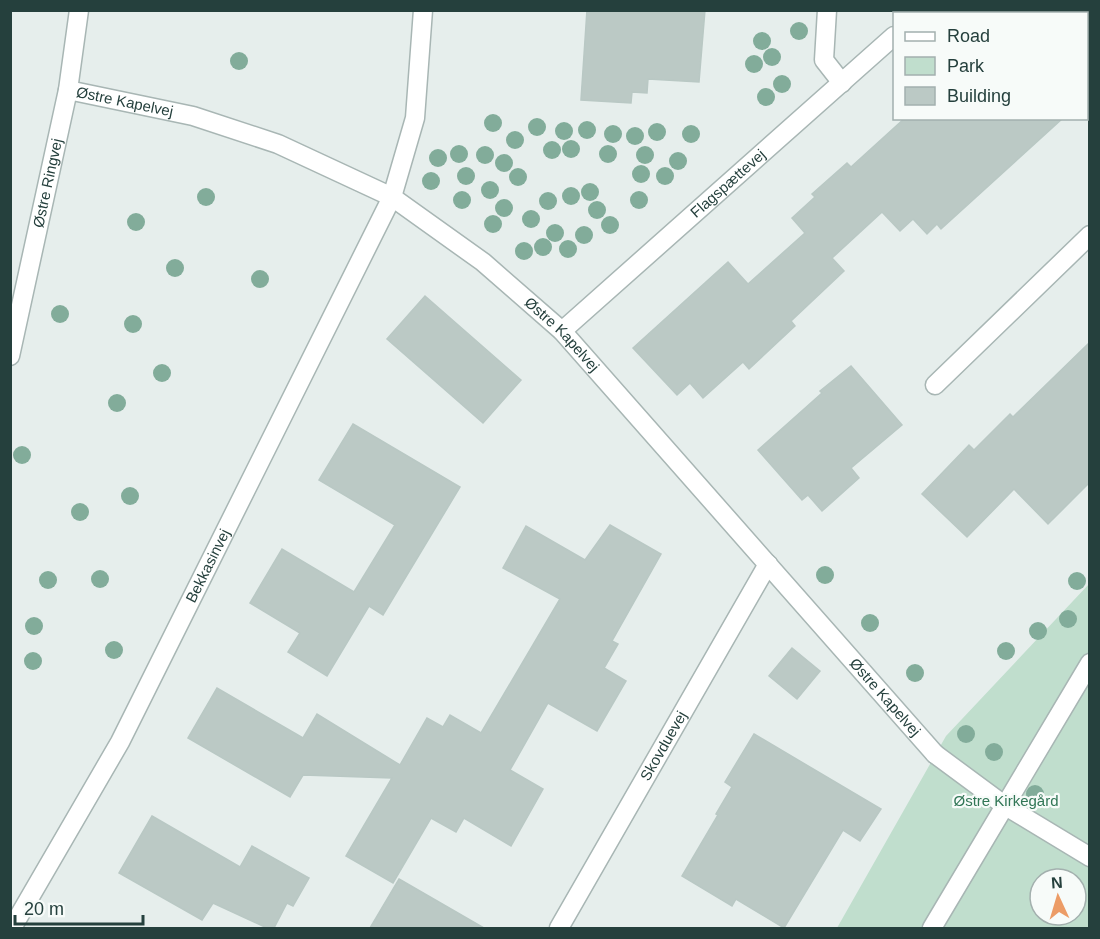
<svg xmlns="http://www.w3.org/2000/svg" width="1100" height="939" font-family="Arial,sans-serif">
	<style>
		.green { fill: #c0decd; fill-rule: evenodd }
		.building { fill: #bbc9c5; stroke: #b9c8c4; stroke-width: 1.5 }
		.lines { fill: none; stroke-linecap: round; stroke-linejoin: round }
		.service-casing { stroke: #a8b6b4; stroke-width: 21 }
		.minor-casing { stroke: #a8b6b4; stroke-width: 21 }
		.tertiary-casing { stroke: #a8b6b4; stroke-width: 21 }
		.service { stroke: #fff; stroke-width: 18 }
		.minor { stroke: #fff; stroke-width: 18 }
		.tertiary { stroke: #fff; stroke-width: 18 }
		.tree { fill: #82ac9a }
		.labels { text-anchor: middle; stroke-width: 4.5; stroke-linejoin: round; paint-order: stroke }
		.street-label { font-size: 15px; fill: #25403d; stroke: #f7fbf9 }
		.park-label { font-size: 15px; fill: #317656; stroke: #f7fbf9 }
	</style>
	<rect width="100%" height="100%" fill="#e6eeec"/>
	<!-- green -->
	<path class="green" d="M1089 584V928H837L946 736ZM1040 879H1076V915H1040Z"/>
	<!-- building -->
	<g class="building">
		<path d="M587 10H705L699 82 648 79 647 93 632 92 631 103 581 100Z"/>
		<path d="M905 118H1063L941 229 937 224 927 234 913 219 900 231 882 212 832 258 844 271 791 321 795 326 749 369 743 362 703 398 690 383 677 395 633 348 728 262 748 284 805 233 792 218 815 197 812 194 847 163 851 167Z"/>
		<path d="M425 296 521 380 483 423 387 339Z"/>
		<path d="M1089 343V483L1048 524 1014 489 967 537 922 494 969 445 974 450 1010 414 1013 417Z"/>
		<path d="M851 366 902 425 851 468 859 478 822 511 808 495 802 500 758 450 822 393 820 391Z"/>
		<path d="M353 424 460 487 383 615 369 606 327 676 288 652 300 633 250 603 282 549 354 592 395 525 319 480Z"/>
		<path d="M610 525 661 554 612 641 618 644 604 668 626 681 597 731 548 703 510 770 543 789 511 846 464 818 456 832 431 818 393 883 346 856 392 778 303 775 290 797 188 738 217 688 303 738 317 714 400 765 427 718 443 727 450 715 481 733 560 599 503 568 526 526 585 560Z"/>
		<path d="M792 648 820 671 797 699 769 676Z"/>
		<path d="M754 734 881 809 860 841 843 830 784 928 736 899 732 906 682 876 718 815 716 814 732 787 725 782Z"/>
		<path d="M152 816 240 867 252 846 309 878 293 906 287 903 274 928H267L213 903 202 920 119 873Z"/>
		<path d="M399 879 484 928H370Z"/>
	</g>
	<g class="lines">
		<defs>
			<g id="service">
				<path d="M827 10 824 60 842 83"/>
				<path d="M392 197 415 118 423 10"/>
				<path d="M935 754 1004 805 1090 857"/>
				<path d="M932 928 1090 663"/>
			</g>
			<g id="minor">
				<path d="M1038 10 1041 14"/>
				<path d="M920 14 924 10"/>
				<path d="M1086 60 1090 63"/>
				<path id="s1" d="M68 90 193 116 278 144 392 197 483 262 562 331 935 754"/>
				<path id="s2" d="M562 331 894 36"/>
				<path d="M935 385 1090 235"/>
				<path id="s3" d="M12 928 120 742 392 197"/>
				<path id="s4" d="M559 928 768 564"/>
			</g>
			<g id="tertiary">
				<path id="s5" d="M10 356 68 90 79 10"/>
			</g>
		</defs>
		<!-- service casing -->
		<use href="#service" class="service-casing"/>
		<!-- minor casing -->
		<use href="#minor" class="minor-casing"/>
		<!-- tertiary casing -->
		<use href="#tertiary" class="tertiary-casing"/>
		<!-- service -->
		<use href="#service" class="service"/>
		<!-- minor -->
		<use href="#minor" class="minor"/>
		<!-- tertiary -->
		<use href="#tertiary" class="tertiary"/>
	</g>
	<!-- trees -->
	<g class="tree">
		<circle cx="799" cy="31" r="9"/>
		<circle cx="762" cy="41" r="9"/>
		<circle cx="772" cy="57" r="9"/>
		<circle cx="239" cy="61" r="9"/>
		<circle cx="754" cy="64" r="9"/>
		<circle cx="782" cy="84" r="9"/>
		<circle cx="766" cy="97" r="9"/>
		<circle cx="493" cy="123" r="9"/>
		<circle cx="537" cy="127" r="9"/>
		<circle cx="587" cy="130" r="9"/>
		<circle cx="564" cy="131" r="9"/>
		<circle cx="657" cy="132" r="9"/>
		<circle cx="613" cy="134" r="9"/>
		<circle cx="691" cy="134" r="9"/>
		<circle cx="635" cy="136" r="9"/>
		<circle cx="515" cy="140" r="9"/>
		<circle cx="571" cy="149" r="9"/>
		<circle cx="552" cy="150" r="9"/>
		<circle cx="459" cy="154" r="9"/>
		<circle cx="608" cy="154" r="9"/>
		<circle cx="485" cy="155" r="9"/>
		<circle cx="645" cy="155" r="9"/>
		<circle cx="438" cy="158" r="9"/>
		<circle cx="678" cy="161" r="9"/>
		<circle cx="504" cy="163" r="9"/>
		<circle cx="641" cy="174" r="9"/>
		<circle cx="466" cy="176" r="9"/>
		<circle cx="665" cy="176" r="9"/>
		<circle cx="518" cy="177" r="9"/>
		<circle cx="431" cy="181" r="9"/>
		<circle cx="490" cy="190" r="9"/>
		<circle cx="590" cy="192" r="9"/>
		<circle cx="571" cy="196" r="9"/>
		<circle cx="206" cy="197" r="9"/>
		<circle cx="462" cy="200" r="9"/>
		<circle cx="639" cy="200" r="9"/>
		<circle cx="548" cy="201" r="9"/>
		<circle cx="504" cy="208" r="9"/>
		<circle cx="597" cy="210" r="9"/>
		<circle cx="531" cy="219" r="9"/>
		<circle cx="136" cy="222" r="9"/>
		<circle cx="493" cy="224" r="9"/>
		<circle cx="610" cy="225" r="9"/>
		<circle cx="555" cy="233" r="9"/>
		<circle cx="584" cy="235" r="9"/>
		<circle cx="543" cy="247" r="9"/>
		<circle cx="568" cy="249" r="9"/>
		<circle cx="524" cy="251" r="9"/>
		<circle cx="175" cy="268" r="9"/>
		<circle cx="260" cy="279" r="9"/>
		<circle cx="60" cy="314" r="9"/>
		<circle cx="133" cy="324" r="9"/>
		<circle cx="162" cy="373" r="9"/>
		<circle cx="117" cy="403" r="9"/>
		<circle cx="22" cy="455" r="9"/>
		<circle cx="130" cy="496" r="9"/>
		<circle cx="80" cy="512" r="9"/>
		<circle cx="825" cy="575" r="9"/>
		<circle cx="100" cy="579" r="9"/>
		<circle cx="48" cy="580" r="9"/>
		<circle cx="1077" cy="581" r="9"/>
		<circle cx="1068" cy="619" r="9"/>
		<circle cx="870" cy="623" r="9"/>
		<circle cx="34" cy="626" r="9"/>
		<circle cx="1038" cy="631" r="9"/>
		<circle cx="114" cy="650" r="9"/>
		<circle cx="1006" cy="651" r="9"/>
		<circle cx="33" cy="661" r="9"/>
		<circle cx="915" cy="673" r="9"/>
		<circle cx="966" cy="734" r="9"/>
		<circle cx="994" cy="752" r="9"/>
		<circle cx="1035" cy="794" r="9"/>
	</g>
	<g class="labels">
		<!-- street labels -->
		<g class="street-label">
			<text dy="5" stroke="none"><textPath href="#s1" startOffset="58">Østre Kapelvej</textPath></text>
			<text dy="5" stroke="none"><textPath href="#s5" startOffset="177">Østre Ringvej</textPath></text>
			<text dy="5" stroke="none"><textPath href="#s2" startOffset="222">Flagspættevej</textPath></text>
			<text dy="5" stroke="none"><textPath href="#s1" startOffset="562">Østre Kapelvej</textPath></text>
			<text dy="5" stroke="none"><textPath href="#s3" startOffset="412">Bekkasinvej</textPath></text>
			<text dy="5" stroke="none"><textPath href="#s1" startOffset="1048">Østre Kapelvej</textPath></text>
			<text dy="5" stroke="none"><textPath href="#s4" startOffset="210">Skovduevej</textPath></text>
		</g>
		<!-- park labels -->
		<g class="park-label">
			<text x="1006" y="806">Østre Kirkegård</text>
		</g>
	</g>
	<!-- border -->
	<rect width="1100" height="939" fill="none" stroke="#25403d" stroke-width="24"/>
	<!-- legend -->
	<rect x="893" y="12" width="195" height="108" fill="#f7fbf9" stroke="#a3b0ae" stroke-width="1.5"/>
	<rect x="905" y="32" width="30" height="9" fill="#ffffff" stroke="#a3b0ae" stroke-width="1.5"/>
	<text x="947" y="42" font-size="18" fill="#25403d">Road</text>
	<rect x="905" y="57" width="30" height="18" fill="#c0decd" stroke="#a3b0ae" stroke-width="1.5"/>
	<text x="947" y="72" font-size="18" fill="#25403d">Park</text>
	<rect x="905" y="87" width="30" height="18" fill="#bbc9c5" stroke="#a3b0ae" stroke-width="1.5"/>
	<text x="947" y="102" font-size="18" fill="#25403d">Building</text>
	<!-- north arrow -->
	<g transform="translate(1058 897) rotate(356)"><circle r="28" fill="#f7fbf9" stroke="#a3b0ae" stroke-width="1.5"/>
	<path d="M0-4.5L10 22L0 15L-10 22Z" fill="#ec9c66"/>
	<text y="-9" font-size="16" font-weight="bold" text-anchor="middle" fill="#25403d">N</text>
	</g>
	<!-- scale -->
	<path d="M15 915v9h128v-9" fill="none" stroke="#25403d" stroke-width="3"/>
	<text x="24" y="915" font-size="18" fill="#25403d" stroke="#f7fbf9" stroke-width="4.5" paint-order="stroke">20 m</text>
</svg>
